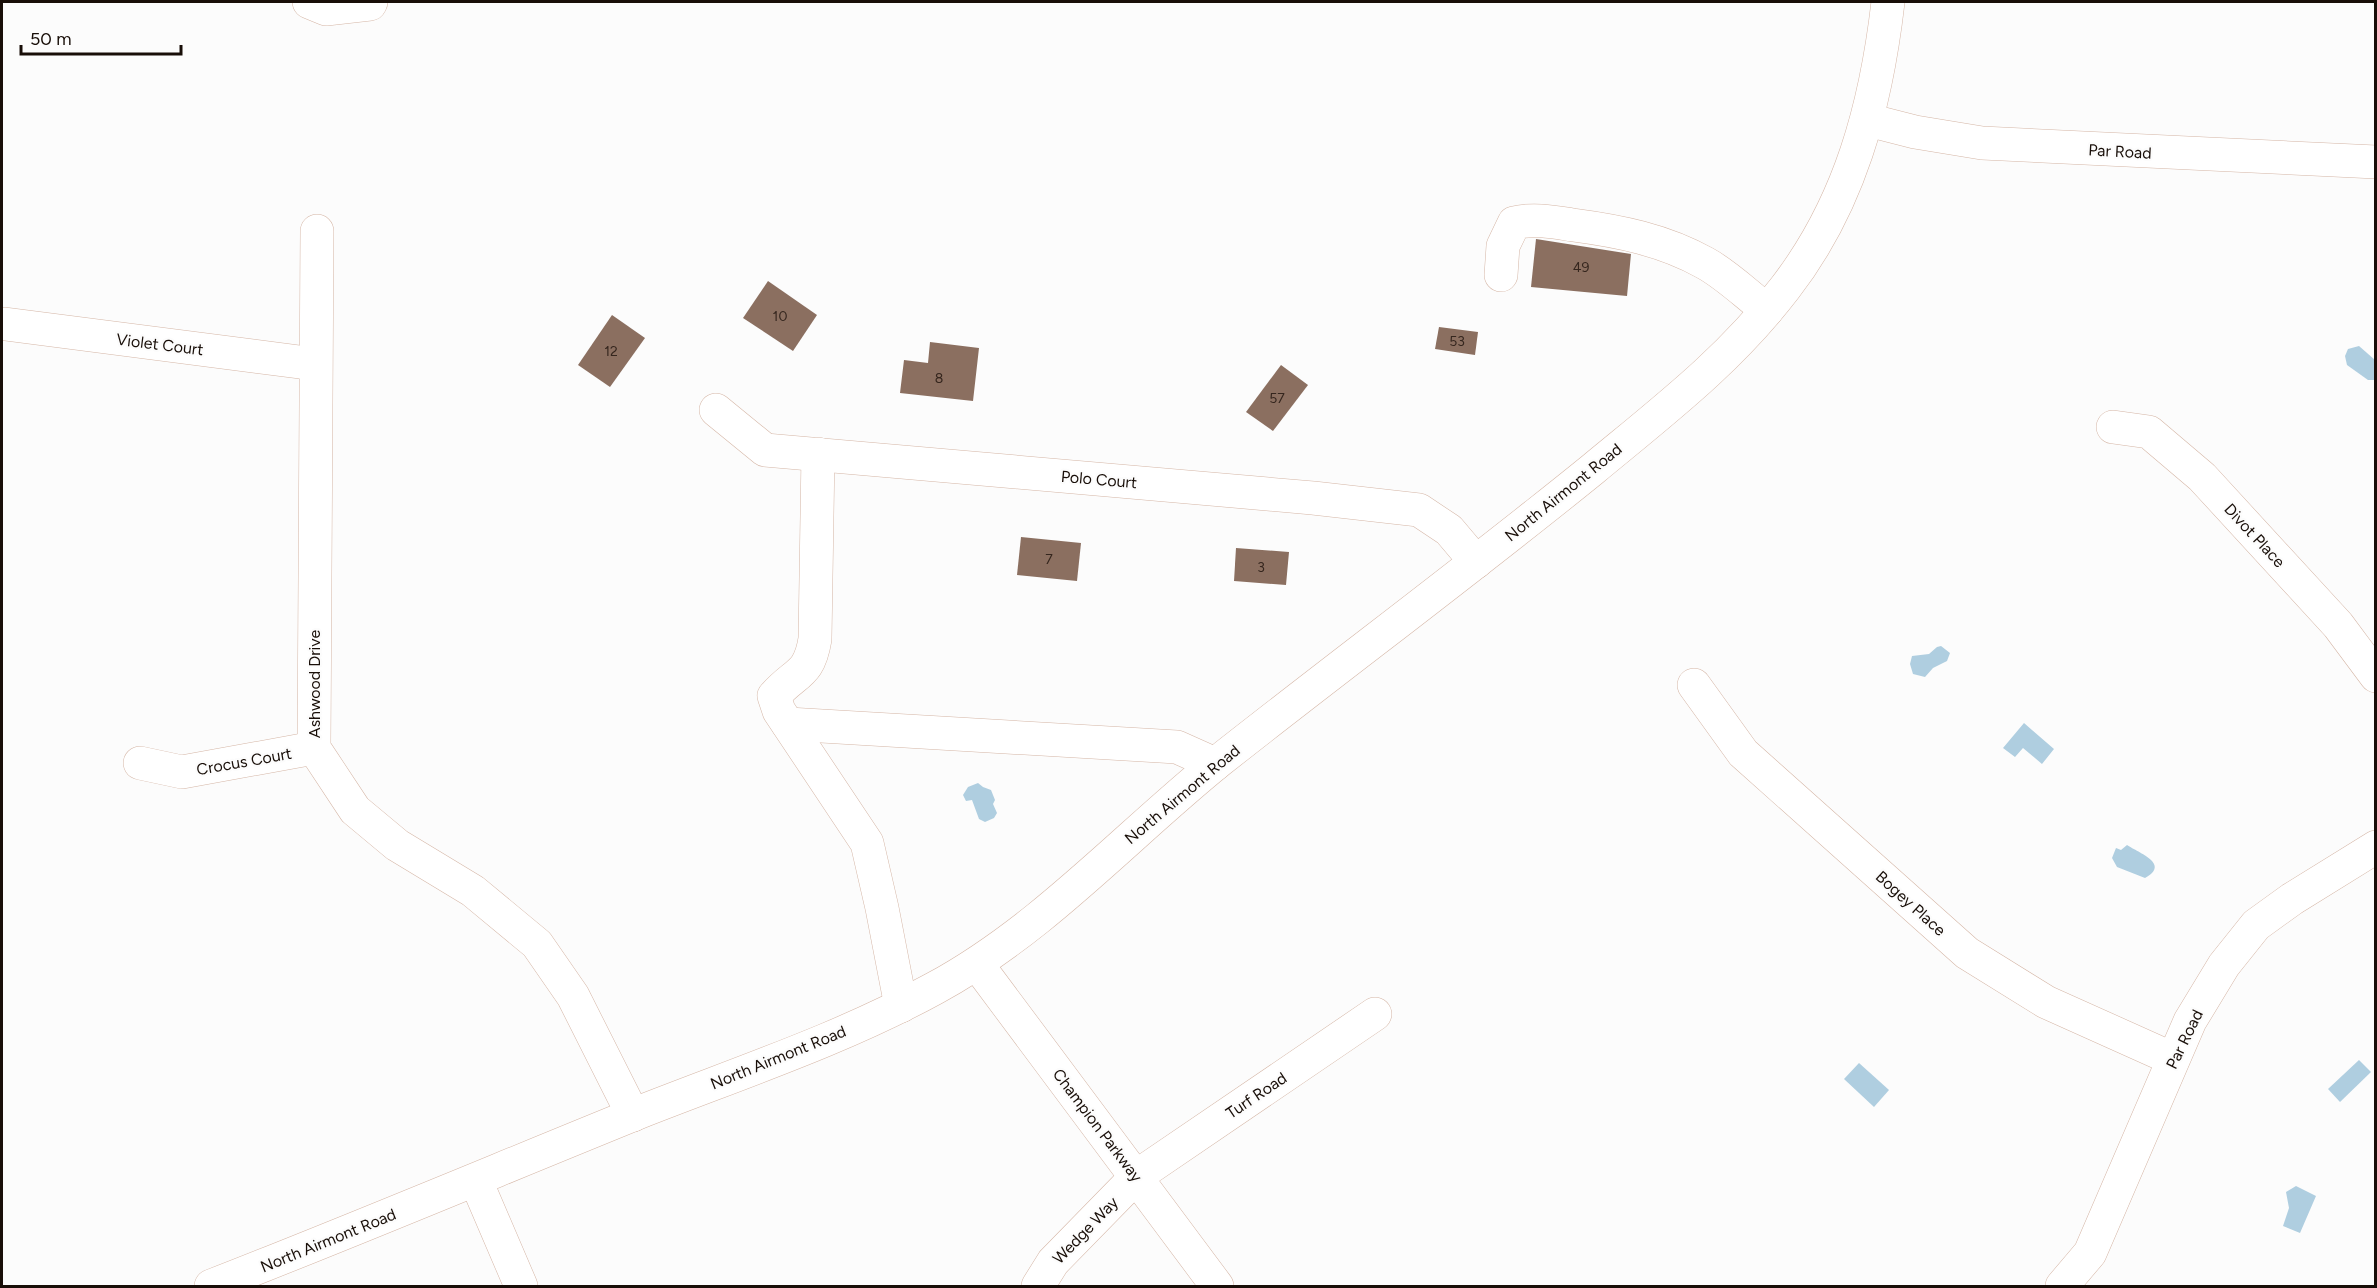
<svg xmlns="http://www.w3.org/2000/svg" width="2377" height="1288" font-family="Figtree,sans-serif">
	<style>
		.water { fill: #afcee0 }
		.building { fill: #8b6f60 }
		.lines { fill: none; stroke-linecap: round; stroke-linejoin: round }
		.minor-casing { stroke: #d5b6a6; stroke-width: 34 }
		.minor { stroke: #fff; stroke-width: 33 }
		.labels { text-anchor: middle; stroke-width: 4.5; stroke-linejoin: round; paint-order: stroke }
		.number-label { font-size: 14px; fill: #35261e }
		.street-label { font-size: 16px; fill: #180e08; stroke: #fcfcfc }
	</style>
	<rect width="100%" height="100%" fill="#fcfcfc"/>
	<!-- water -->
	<g class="water">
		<path d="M2359 346 2375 360V380H2368L2347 365 2345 356 2348 349Z"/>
		<path d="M1941 646 1950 653 1947 661 1933 668 1925 677 1913 674 1910 664 1912 656 1929 654 1937 647Z"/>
		<path d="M2024 723 2054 749 2042 764 2023 748 2015 757 2003 748Z"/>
		<path d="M978 783 983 787 991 790 995 800 993 804 997 813 994 818 985 822 979 819 972 800 966 801 963 795 968 787Z"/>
		<path d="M2127 845C2139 853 2171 864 2145 878L2117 867 2112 858 2116 848 2121 850Z"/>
		<path d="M2359 1060 2371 1072 2340 1102 2328 1089Z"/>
		<path d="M1859 1063 1889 1090 1874 1107 1844 1079Z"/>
		<path d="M2296 1186 2316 1196 2300 1233 2283 1226 2289 1208 2286 1192Z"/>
	</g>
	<!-- building -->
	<g class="building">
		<path d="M1536 239 1631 254 1627 296 1531 287Z"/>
		<path d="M768 281 817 315 793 351 743 318Z"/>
		<path d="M612 315 645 338 610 387 578 365Z"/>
		<path d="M1439 327 1478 332 1475 355 1435 349Z"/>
		<path d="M930 342 979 348 973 401 900 393 904 360 928 363Z"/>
		<path d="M1281 365 1308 385 1273 431 1246 412Z"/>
		<path d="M1021 537 1081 543 1077 581 1017 575Z"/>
		<path d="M1236 548 1289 552 1286 585 1234 581Z"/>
	</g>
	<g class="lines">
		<defs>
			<g id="minor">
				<path d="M309 2 326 9 370 4 371 2"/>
				<path d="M1868 120 1915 132 1982 143 2376 162"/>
				<path d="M317 231 314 748 355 810 397 845 473 891 537 944 573 996 633 1115"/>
				<path d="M1501 275 1503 246 1514 223C1533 218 1554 222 1573 225 1619 231 1664 240 1705 263 1727 275 1747 295 1767 310"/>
				<path d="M5 324 315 364"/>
				<path d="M716 410 765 450 1313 498 1419 510 1449 530 1476 562"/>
				<path d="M2113 427 2149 432 2202 477 2338 625 2376 676"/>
				<path d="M818 454 815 639C809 676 796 671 774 696L779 711 867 843 882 908 901 1006"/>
				<path d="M1694 685 1743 753 1967 953 2046 1002 2173 1059"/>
				<path d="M788 724 1177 747 1215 764"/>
				<path d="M140 763 182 772 314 748"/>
				<path d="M977 964 1217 1286"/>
				<path d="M476 1181 521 1286"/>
				<path d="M211 1286C355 1230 497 1170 640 1112 739 1073 842 1039 935 988 1042 930 1125 837 1219 761 1343 663 1470 569 1593 469 1663 411 1729 361 1785 288 1850 204 1876 106 1888 2"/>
				<path d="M1038 1286 1053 1262 1137 1176 1375 1014"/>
				<path d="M2062 1286 2090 1253 2190 1021 2224 965 2256 925 2292 899 2376 847"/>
			</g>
		</defs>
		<!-- minor casing -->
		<use href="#minor" class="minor-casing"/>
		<!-- minor -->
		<use href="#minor" class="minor"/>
	</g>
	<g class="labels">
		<!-- number labels -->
		<g class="number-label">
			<text x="1581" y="272">49</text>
			<text x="780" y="321">10</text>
			<text x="1457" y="346">53</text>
			<text x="611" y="356">12</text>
			<text x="939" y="383">8</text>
			<text x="1277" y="403">57</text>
			<text x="1049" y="564">7</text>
			<text x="1261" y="572">3</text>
		</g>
		<!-- street labels -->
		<g class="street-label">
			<text transform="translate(2120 151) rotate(3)" y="6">Par Road</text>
			<text transform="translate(160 344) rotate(7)" y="6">Violet Court</text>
			<text transform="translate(1099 479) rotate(5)" y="6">Polo Court</text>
			<text transform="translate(1563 492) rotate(-39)" y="6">North Airmont Road</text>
			<text transform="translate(2255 535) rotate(47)" y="6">Divot Place</text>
			<text transform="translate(314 684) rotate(-90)" y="6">Ashwood Drive</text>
			<text transform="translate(244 761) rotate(-10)" y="6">Crocus Court</text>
			<text transform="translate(1182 794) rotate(-40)" y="6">North Airmont Road</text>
			<text transform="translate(1911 903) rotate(42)" y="6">Bogey Place</text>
			<text transform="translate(2184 1039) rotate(-64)" y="6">Par Road</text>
			<text transform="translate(778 1057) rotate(-22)" y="6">North Airmont Road</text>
			<text transform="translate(1256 1095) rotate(-34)" y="6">Turf Road</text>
			<text transform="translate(1098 1125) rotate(53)" y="6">Champion Parkway</text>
			<text transform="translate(1085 1230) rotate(-46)" y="6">Wedge Way</text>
			<text transform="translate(328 1240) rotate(-22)" y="6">North Airmont Road</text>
		</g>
	</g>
	<!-- border -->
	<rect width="2377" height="1288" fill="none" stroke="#180e08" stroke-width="6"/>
	<!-- scale -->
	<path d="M21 45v9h160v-9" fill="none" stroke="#180e08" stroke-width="3"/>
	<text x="30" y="45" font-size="18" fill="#180e08" stroke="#fcfcfc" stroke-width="4.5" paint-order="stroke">50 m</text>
</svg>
